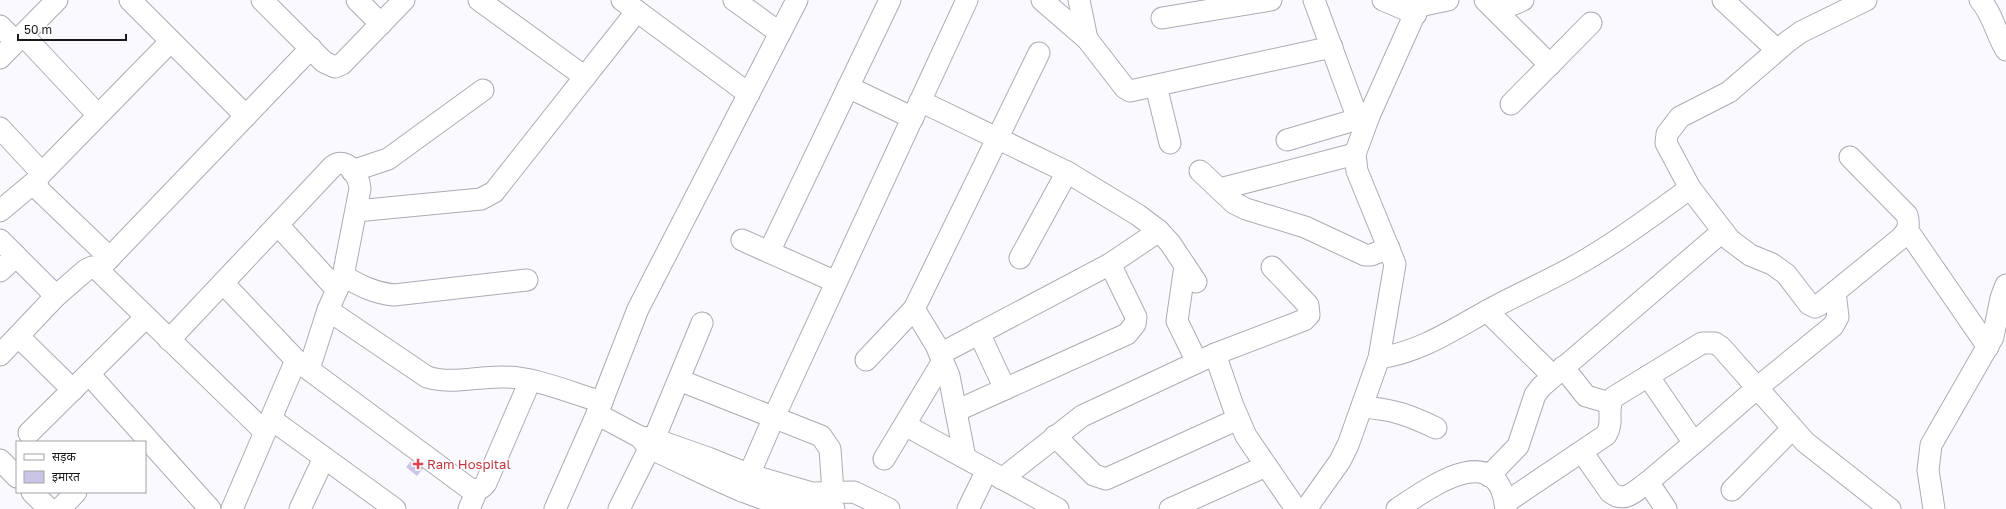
<svg xmlns="http://www.w3.org/2000/svg" width="2006" height="509" font-family="'Golos Text','Noto Sans Devanagari',sans-serif">
	<style>
		.building { fill: #cac5e7 }
		.lines { fill: none; stroke-linecap: round; stroke-linejoin: round }
		.minor-casing { stroke: #adabb7; stroke-width: 23 }
		.minor { stroke: #fff; stroke-width: 21 }
		.health-dot { fill: #e0444e; stroke: #fff; stroke-width: 1.5 }
		.labels { text-anchor: middle; stroke-width: 3; stroke-linejoin: round; paint-order: stroke }
		.health-label { font-size: 13px; fill: #be3a42; stroke: #fff; text-anchor: start }
	</style>
	<rect width="100%" height="100%" fill="#f9f9fe"/>
	<!-- building -->
	<path class="building" d="M419 452 429 461 417 476 406 467Z"/>
	<g class="lines">
		<defs>
			<g id="minor">
				<path d="M130 0 246 116"/>
				<path d="M262 0 324 62 335 67 342 64 404 0"/>
				<path d="M357 0 381 24"/>
				<path d="M479 0 585 77"/>
				<path d="M622 0 749 94"/>
				<path d="M734 0 780 33"/>
				<path d="M1042 0 1087 39 1125 88 1130 91 1332 47"/>
				<path d="M1079 0 1087 39"/>
				<path d="M1314 0 1358 119 1369 116"/>
				<path d="M1383 0 1416 14"/>
				<path d="M1485 0 1550 65"/>
				<path d="M1723 0 1777 50"/>
				<path d="M1980 0C1993 14 1996 34 2006 50"/>
				<path d="M1419 6 1448 0"/>
				<path d="M1498 11 1523 0"/>
				<path d="M1162 18 1271 0"/>
				<path d="M0 26 16 42"/>
				<path d="M23 35 98 115"/>
				<path d="M0 58 57 0"/>
				<path d="M1156 86 1170 143"/>
				<path d="M848 87 913 118"/>
				<path d="M920 101 1067 172 1138 215 1159 231 1170 243 1196 282"/>
				<path d="M1511 104 1591 23"/>
				<path d="M0 128 41 172"/>
				<path d="M1287 140 1358 119"/>
				<path d="M352 171 388 159 483 90"/>
				<path d="M1200 171 1234 203 1246 209 1305 227 1365 255H1371L1389 248"/>
				<path d="M1690 188 1730 240 1750 255 1772 264 1786 274 1809 304 1815 307 1819 305 1901 238C1908 230 1910 226 1907 215L1850 157"/>
				<path d="M1220 189 1355 154"/>
				<path d="M0 211 37 180"/>
				<path d="M356 211 481 199 494 192 637 11"/>
				<path d="M278 225 337 290"/>
				<path d="M1908 231 1988 347"/>
				<path d="M0 240 56 296 0 355"/>
				<path d="M742 240 836 282"/>
				<path d="M769 252 890 0"/>
				<path d="M110 258 39 190 37 184 38 177 171 41"/>
				<path d="M1020 258 1067 172"/>
				<path d="M1185 266 1177 321 1197 362"/>
				<path d="M1272 267 1308 305 1309 315 1304 320 1215 354 1233 406 1246 436 1296 509"/>
				<path d="M98 270 311 48"/>
				<path d="M0 271 16 256"/>
				<path d="M343 276C361 286 374 293 394 295L527 280"/>
				<path d="M223 283 296 360"/>
				<path d="M56 296 86 270 92 267 98 270 265 432"/>
				<path d="M1487 311 1553 376"/>
				<path d="M979 333 1005 389"/>
				<path d="M18 336 73 390"/>
				<path d="M169 340 333 166C347 156 359 176 360 189L343 276 328 310 427 377C454 385 477 376 504 377 535 377 571 393 602 402"/>
				<path d="M940 354 1110 264 1159 231"/>
				<path d="M1379 358C1426 351 1459 325 1500 304 1529 289 1559 276 1587 259 1623 238 1656 213 1690 188L1666 143 1667 134 1680 117 1729 92 1787 42 1801 32 1866 0"/>
				<path d="M866 360 914 309"/>
				<path d="M1563 367 1586 396 1610 403"/>
				<path d="M309 369 328 310"/>
				<path d="M89 374 210 509"/>
				<path d="M679 380 821 436 830 449 833 492 827 504"/>
				<path d="M1362 407C1392 409 1409 415 1436 428"/>
				<path d="M956 411 1127 334 1135 324 1136 317 1110 264"/>
				<path d="M597 414 640 437"/>
				<path d="M271 419 395 509"/>
				<path d="M905 425 1058 509"/>
				<path d="M29 433 146 317"/>
				<path d="M1055 436 1094 475 1106 479 1238 419"/>
				<path d="M1694 443 1757 388 1833 326 1838 317 1835 292"/>
				<path d="M1582 452 1610 492C1625 504 1635 491 1648 482L1666 509"/>
				<path d="M965 458 949 376 936 345 914 309 1039 53"/>
				<path d="M884 459 943 361"/>
				<path d="M0 460 17 477"/>
				<path d="M1489 476 1518 446 1535 395 1541 387 1723 231"/>
				<path d="M1002 479 1082 416 1215 354"/>
				<path d="M1648 482 1694 443 1648 376"/>
				<path d="M1732 490 1792 429"/>
				<path d="M742 491 774 417 967 0"/>
				<path d="M32 492 49 509"/>
				<path d="M1505 503 1606 435C1615 421 1605 410 1614 397L1702 343H1715L1721 347 1805 442 1890 509"/>
				<path d="M60 509 76 492"/>
				<path d="M232 509 296 360 470 489C478 490 481 490 486 483L530 381"/>
				<path d="M300 509 324 458"/>
				<path d="M469 509 477 490"/>
				<path d="M555 509 597 414 638 309 797 0"/>
				<path d="M619 509 654 439 702 323"/>
				<path d="M834 509C819 505 804 509 789 506 740 495 695 468 649 448L640 437 654 439 708 458 750 475 812 493 854 492 889 509"/>
				<path d="M968 509 987 470"/>
				<path d="M1170 509 1266 466"/>
				<path d="M1306 509 1340 461 1348 445 1379 358 1395 264 1357 171 1355 154 1369 116 1421 0"/>
				<path d="M1397 509C1428 489 1498 436 1506 509"/>
				<path d="M1934 509 1928 470 1931 445 1993 337 2001 298 2006 285"/>
			</g>
		</defs>
		<!-- minor casing -->
		<use href="#minor" class="minor-casing"/>
		<!-- minor -->
		<use href="#minor" class="minor"/>
	</g>
	<!-- markers -->
	<path class="health-dot" d="M416 458h4v4h4v4h-4v4h-4v-4h-4v-4h4z"/>
	<g class="labels">
		<!-- health labels -->
		<g class="health-label">
			<text x="427" y="469">Ram Hospital</text>
		</g>
	</g>
	<!-- legend -->
	<rect x="16" y="441" width="130" height="52" fill="#ffffff" stroke="#a3a3a4"/>
	<rect x="24" y="454" width="20" height="6" fill="#ffffff" stroke="#a3a3a4"/>
	<text x="52" y="461" font-size="12" fill="#19181c">सड़क</text>
	<rect x="24" y="471" width="20" height="12" fill="#cac5e7" stroke="#a3a3a4"/>
	<text x="52" y="481" font-size="12" fill="#19181c">इमारत</text>
	<!-- scale -->
	<path d="M18 34v6h108v-6" fill="none" stroke="#19181c" stroke-width="2"/>
	<text x="24" y="34" font-size="12" fill="#19181c" stroke="#ffffff" stroke-width="3" paint-order="stroke">50 m</text>
</svg>
